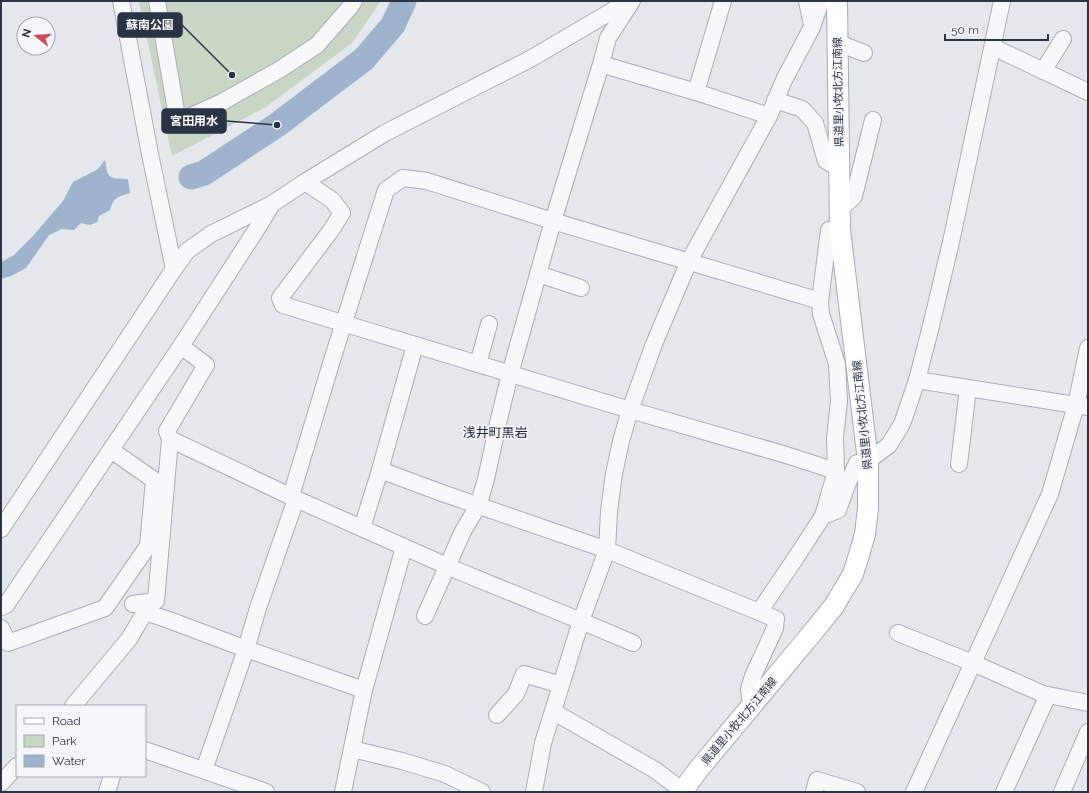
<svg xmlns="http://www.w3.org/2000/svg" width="1089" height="793" font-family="Raleway,'Noto Sans JP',sans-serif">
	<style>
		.green { fill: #c9d6c5 }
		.water { fill: #9fb4cc }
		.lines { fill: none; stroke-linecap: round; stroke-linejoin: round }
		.river { stroke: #9fb4cc; stroke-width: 25 }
		.minor-casing { stroke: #a9aeb7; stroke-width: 18 }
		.major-casing { stroke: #a3abb8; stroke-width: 22 }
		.minor { stroke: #f7f8fa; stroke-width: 16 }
		.major { stroke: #fff; stroke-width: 20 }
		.labels { text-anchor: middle; stroke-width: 3.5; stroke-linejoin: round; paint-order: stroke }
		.street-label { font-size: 11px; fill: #2b3445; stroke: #f4f6f9 }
		.quarter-label { font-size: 13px; fill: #1d2536; stroke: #f4f6f9 }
		.leader { fill: none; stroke: #2b3445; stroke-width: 1.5 }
		.callout-dot { fill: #2b3445; stroke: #f4f6f9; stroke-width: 1.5 }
		.callout { fill: #2b3445; stroke: #2b3445; stroke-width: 1.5 }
		.callout-label { font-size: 12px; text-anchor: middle; font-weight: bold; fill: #fff }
	</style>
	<rect width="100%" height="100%" fill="#e4e7ec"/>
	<!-- green -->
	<path class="green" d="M139 1H381L352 43 266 107 172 156Z"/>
	<!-- water -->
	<path class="water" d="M105 160C108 180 109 178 128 179L130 193C117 197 114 197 110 210L99 216 97 222 90 225 81 223 74 230 62 229 49 235 26 268 11 276 1 279V262L14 255 32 237 63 201 73 182 98 169Z"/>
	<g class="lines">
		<!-- river -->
		<path class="river" d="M191 177 204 173 277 125 364 59 393 25 404 1"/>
		<defs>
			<g id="minor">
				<path d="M157 1 178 122 222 102 279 70 317 45 350 7 354 1"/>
				<path d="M807 1 812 25"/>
				<path d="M838 43 864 53"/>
				<path d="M993 47 1088 92"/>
				<path d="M601 64 608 38 632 1"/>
				<path d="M1043 71 1063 39"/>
				<path d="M696 92 723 1"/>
				<path d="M775 100 802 109 815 123 826 161 839 168"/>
				<path d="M305 182 332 200 342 213 332 229 280 298 283 305 630 410 783 454 836 471 823 516"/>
				<path d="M840 210 854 196 873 120"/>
				<path d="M174 269 187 251 211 234 272 204 305 182 385 133 532 58 612 11 625 1"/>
				<path d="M538 274 581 288"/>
				<path d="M181 346 206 365 167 431 170 439 296 499 456 570 581 621 633 643"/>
				<path d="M478 364 489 324"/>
				<path d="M917 380 1088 407"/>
				<path d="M959 464 968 388"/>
				<path d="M380 470 442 493 607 550 759 612 795 559 823 516 838 510 847 485 857 463 868 461 889 445 902 424 917 380 930 330 951 242 1002 1"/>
				<path d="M836 471 835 438 839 401 837 364 821 314 820 301 829 230H840"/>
				<path d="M291 496 333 357 386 190 403 178 427 181 553 221 820 301"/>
				<path d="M362 528 380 470 415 345"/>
				<path d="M1 529 174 269 150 154 121 1"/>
				<path d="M133 604 156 601 170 439"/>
				<path d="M1 607 6 605 181 346 260 224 272 204"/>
				<path d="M425 616 463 531 478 506 486 479 499 419 510 374 553 221 601 64 696 92 769 116"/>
				<path d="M1 628 8 643 105 608 148 546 154 480 111 450"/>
				<path d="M898 633 973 663 1043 694 1088 703"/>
				<path d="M752 705 750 698 749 689 753 676 775 628 776 619 759 612"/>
				<path d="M73 706 129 639 145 612 169 620 246 649 364 690"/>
				<path d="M554 712 655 770 683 791"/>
				<path d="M497 715 516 694 524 674 561 685"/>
				<path d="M352 749 402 761 445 774 482 792"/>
				<path d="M145 750 266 792"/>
				<path d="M204 770 246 649 258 608 296 499"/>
				<path d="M1 783 17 766"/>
				<path d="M107 792 112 776"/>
				<path d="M343 792 364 690 404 547"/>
				<path d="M534 792 543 743 581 621 607 550 609 511 614 474 621 441 630 410 654 344 689 261 769 116 784 80 812 27 821 1"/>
				<path d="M814 792 817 780 857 792"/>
				<path d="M914 792 1050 494 1076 405 1088 348"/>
				<path d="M1004 792 1048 695"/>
				<path d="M1062 792 1088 732"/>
			</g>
			<path id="major" d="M682 792 698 770 813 632 834 606 853 574 859 555 865 534 868 508V461L840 230 837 1"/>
		</defs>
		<!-- minor casing -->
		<use href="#minor" class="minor-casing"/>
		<!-- major casing -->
		<use href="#major" class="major-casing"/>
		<!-- minor -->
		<use href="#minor" class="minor"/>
		<!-- major -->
		<use href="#major" class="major"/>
	</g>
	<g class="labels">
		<!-- street labels -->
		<g class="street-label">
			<text transform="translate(838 92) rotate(-91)" y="4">県道里小牧北方江南線</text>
			<text transform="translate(862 415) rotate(-96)" y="4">県道里小牧北方江南線</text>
			<text transform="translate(739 721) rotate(-50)" y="4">県道里小牧北方江南線</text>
		</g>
		<!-- quarter labels -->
		<g class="quarter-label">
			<text x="495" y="437">浅井町黒岩</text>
		</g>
	</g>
	<!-- callouts -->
	<path class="leader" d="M232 75L182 25M277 125L226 121"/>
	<g class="callout-dot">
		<circle cx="232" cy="75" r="4"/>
		<circle cx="277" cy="125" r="4"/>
	</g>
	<g class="callout">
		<rect x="118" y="13" width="64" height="24" rx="4"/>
		<rect x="162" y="109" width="64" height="24" rx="4"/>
	</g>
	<g class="callout-label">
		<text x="150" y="29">蘇南公園</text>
		<text x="194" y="125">宮田用水</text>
	</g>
	<!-- border -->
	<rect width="1089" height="793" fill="none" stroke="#2b3445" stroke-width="4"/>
	<!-- legend -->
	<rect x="16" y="705" width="130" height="72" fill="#f4f6f9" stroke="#a4a8b1"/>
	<rect x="24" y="718" width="20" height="6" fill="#ffffff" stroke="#a4a8b1"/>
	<text x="52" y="725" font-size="12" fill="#2b3445">Road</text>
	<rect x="24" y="735" width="20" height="12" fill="#c9d6c5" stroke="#a4a8b1"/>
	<text x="52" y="745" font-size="12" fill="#2b3445">Park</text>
	<rect x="24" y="755" width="20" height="12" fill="#9fb4cc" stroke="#a4a8b1"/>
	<text x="52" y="765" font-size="12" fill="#2b3445">Water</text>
	<!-- north arrow -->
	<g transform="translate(36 36) rotate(287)"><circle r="19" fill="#f4f6f9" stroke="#a4a8b1"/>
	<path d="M0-3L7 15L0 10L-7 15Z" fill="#d1495b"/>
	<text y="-6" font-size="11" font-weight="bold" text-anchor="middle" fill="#2b3445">N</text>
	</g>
	<!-- scale -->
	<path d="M945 34v6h103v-6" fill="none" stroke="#2b3445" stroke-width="2"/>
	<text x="951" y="34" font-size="12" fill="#2b3445" stroke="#f4f6f9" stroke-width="3" paint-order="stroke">50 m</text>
</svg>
